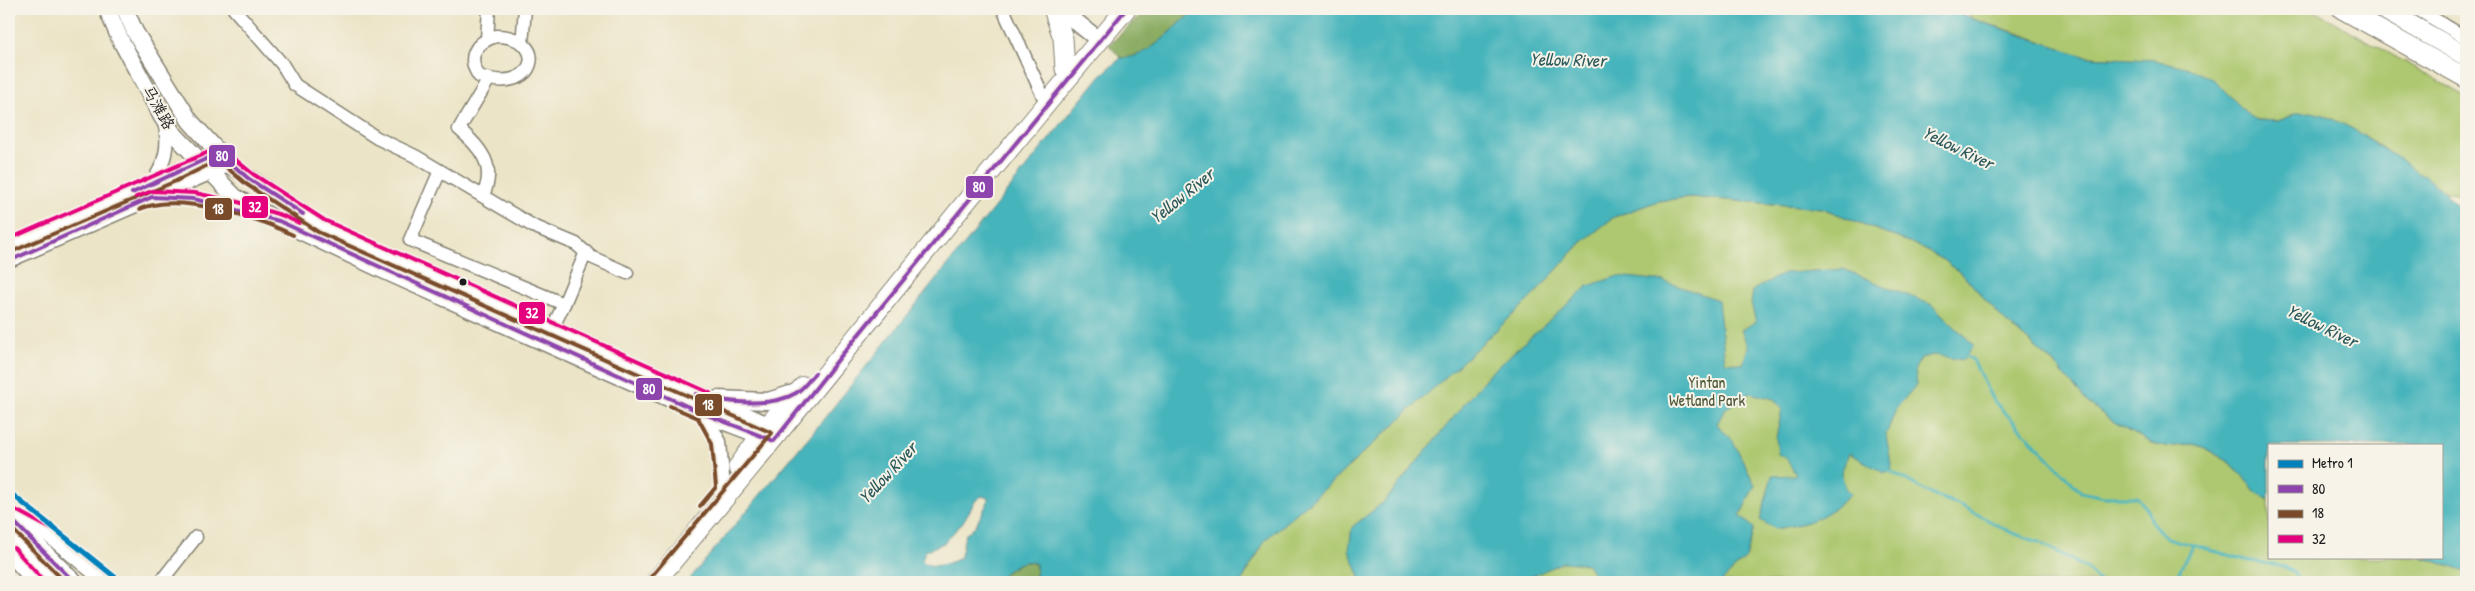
<svg xmlns="http://www.w3.org/2000/svg" width="2475" height="591" font-family="'Patrick Hand','LXGW WenKai TC',sans-serif">
	<style>
		.green { fill: #adc86f; stroke: #647246 }
		.forest { fill: #8aac62; stroke: #53643f }
		.water { fill: #44b4bb; stroke: #30686c; fill-rule: evenodd }
		.lines { fill: none; stroke-linecap: round; stroke-linejoin: round }
		.stream { stroke: #44b4bb; stroke-width: 3 }
		.minor-casing { stroke: #848071; stroke-width: 15 }
		.major-casing { stroke: #848071; stroke-width: 19 }
		.highway-casing { stroke: #848071; stroke-width: 21 }
		.minor { stroke: #fff; stroke-width: 12 }
		.major { stroke: #fff; stroke-width: 16 }
		.highway { stroke: #fff; stroke-width: 19 }
		.bus-1-casing { stroke: #f7f3e8; stroke-width: 8 }
		.bus-2-casing { stroke: #f7f3e8; stroke-width: 8 }
		.bus-3-casing { stroke: #f7f3e8; stroke-width: 8 }
		.bus-1 { stroke: #8e44ad; stroke-width: 4 }
		.bus-2 { stroke: #7a4b2a; stroke-width: 4 }
		.bus-3 { stroke: #e5007d; stroke-width: 4 }
		.metro-1-casing { stroke: #f7f3e8; stroke-width: 9 }
		.metro-1 { stroke: #0080bc; stroke-width: 5 }
		.bus-dot { fill: #1c1c1c; stroke: #f7f3e8; stroke-width: 2 }
		.labels { text-anchor: middle; stroke-width: 4; stroke-linejoin: round; paint-order: stroke }
		.street-label { font-size: 16px; fill: #1c1c1c; stroke: #f7f3e8 }
		.park-label { font-size: 16px; fill: #4f5839; stroke: #f7f3e8 }
		.water-label { font-size: 18px; font-style: italic; fill: #2c595c; stroke: #f7f3e8 }
		.line-badge { stroke: #f7f3e8; stroke-width: 2 }
		.badge-label { font-size: 14px; text-anchor: middle; font-weight: bold; fill: #fff }
	</style>
	<rect width="100%" height="100%" fill="#f7f3e8"/>
	<filter id="ink" filterUnits="userSpaceOnUse"><feTurbulence type="fractalNoise" baseFrequency=".02" numOctaves="2"/><feDisplacementMap in="SourceGraphic" scale="10" xChannelSelector="R" yChannelSelector="G"/><feConvolveMatrix kernelMatrix="1 2 1 2 8 2 1 2 1" color-interpolation-filters="sRGB"/></filter>
	<filter id="wash" filterUnits="userSpaceOnUse"><feTurbulence type="fractalNoise" baseFrequency=".0096" numOctaves="4" result="noise"/><feDisplacementMap in="SourceGraphic" scale="20" xChannelSelector="R" yChannelSelector="G"/><feGaussianBlur stdDeviation="1.12" result="paint"/><feColorMatrix in="noise" values="0 0 0 0 0 0 0 0 0 0 0 0 0 0 0 0 0 1.4 0 .05"/><feComposite in="paint" operator="in"/></filter>
	<g filter="url(#wash)">
		<rect width="100%" height="100%" fill="#ebe4c6"/>
		<!-- green -->
		<g class="green">
			<path d="M1964 9H2312L2466 97V197L2444 191 2379 145 2324 115 2299 113 2278 121 2257 120 2111 58 2087 57 2064 51 2030 37 1973 19Z"/>
			<path d="M1690 197 1822 208 1916 245 1944 260 1963 275 2003 319 2054 363 2087 402 2109 419 2153 444 2165 447 2193 444 2203 447 2231 463 2256 492 2269 500V557H2422L2466 572V582H1241L1266 539 1320 493 1530 299 1582 242 1614 217 1658 201Z"/>
		</g>
		<!-- forest -->
		<g class="forest">
			<path d="M1147 9H1196C1175 26 1149 59 1121 58L1109 45Z"/>
			<path d="M1023 561 1036 564V582H997L1009 570Z"/>
		</g>
		<!-- water -->
		<g class="water">
			<path d="M1196 9H1952L1973 19 2087 57 2154 60 2186 67 2214 80 2250 116 2257 120 2278 121 2299 113 2311 112 2324 115 2353 129 2413 168 2444 191 2466 217V572L2422 557H2441V445H2269V500L2256 492 2231 463 2203 447 2193 444 2165 447 2153 444 2109 419 2087 402 2054 363 2003 319 1963 275 1944 260 1916 245 1822 208 1690 197 1658 201 1614 217 1582 242 1530 299 1320 493 1266 539 1241 582H1036V564C1022 556 1005 571 997 582H687L818 426 1100 76 1121 58C1149 59 1175 26 1196 9ZM982 496 988 498V502L976 525 965 535 961 556C952 564 931 570 922 561L925 551 944 543 963 522 976 500Z"/>
			<path d="M1843 269 1932 305 1974 345 1963 360 1933 355 1921 358 1915 369 1917 384 1896 409 1886 435 1892 469 1884 473 1849 453 1841 473 1846 489 1851 494C1825 519 1810 523 1775 529L1760 520 1772 476 1796 475 1786 458 1778 454 1776 438 1782 409 1774 399 1750 393 1725 409 1717 424 1733 441 1755 485 1740 516 1754 528 1746 558 1721 582H1598L1587 564 1563 562 1520 582H1362L1349 550 1352 527 1385 501 1488 375 1588 286 1618 276 1664 281 1718 300 1725 362 1743 364 1748 347 1741 330 1756 322 1751 304 1753 290 1784 273Z"/>
		</g>
		<g class="lines">
			<!-- stream -->
			<g class="stream">
				<path d="M1963 355 1973 360 1992 399 2081 492 2104 497H2137L2148 510 2153 525 2167 538 2246 560 2285 567 2295 573 2299 582"/>
				<path d="M1885 468 1935 496 1958 504 2012 533 2039 542 2086 568 2100 582"/>
				<path d="M2174 582 2192 546"/>
			</g>
		</g>
	</g>
	<g filter="url(#ink)">
		<g class="lines">
			<defs>
				<g id="minor">
					<path d="M234 9 282 64 295 85 377 138 415 156 533 226 576 244 591 257 627 273"/>
					<path d="M1003 9 1043 96"/>
					<path d="M2417 9 2466 38"/>
					<path d="M496 36C550 36 538 97 479 76 466 57 476 42 496 36Z"/>
					<path d="M487 39 489 9"/>
					<path d="M522 44 525 9"/>
					<path d="M439 173 410 240 564 304 552 329"/>
					<path d="M150 185C165 165 170 146 164 122"/>
					<path d="M483 195C497 166 480 147 459 129L489 79"/>
					<path d="M154 197 194 199 257 215"/>
					<path d="M9 246 174 175 219 153"/>
					<path d="M9 261 230 165"/>
					<path d="M564 304 586 252"/>
					<path d="M164 582 162 580 196 537"/>
				</g>
				<g id="major">
					<path d="M107 9 120 39 162 117 172 132 235 197 279 221 387 272 702 413 772 440"/>
					<path d="M125 9 135 32 190 121 230 165 321 226 779 430"/>
					<path d="M1060 9 1099 40"/>
					<path d="M717 399 768 401 797 392"/>
					<path d="M702 413 718 442 722 489"/>
					<path d="M9 514 50 535 107 582"/>
					<path d="M12 520 74 582"/>
					<path d="M9 542 60 582"/>
					<path d="M9 552 36 582"/>
				</g>
				<g id="highway">
					<path d="M1053 9 1063 38 1065 69"/>
					<path d="M2342 9 2466 78"/>
					<path d="M2383 9 2466 56"/>
					<path d="M738 467 767 426 804 386"/>
					<path d="M655 582C814 393 966 197 1126 9"/>
				</g>
			</defs>
			<!-- minor casing -->
			<use href="#minor" class="minor-casing"/>
			<!-- major casing -->
			<use href="#major" class="major-casing"/>
			<!-- highway casing -->
			<use href="#highway" class="highway-casing"/>
			<!-- minor -->
			<use href="#minor" class="minor"/>
			<!-- major -->
			<use href="#major" class="major"/>
			<!-- highway -->
			<use href="#highway" class="highway"/>
			<defs>
				<g id="bus-1">
					<path d="M132 193 219 153 249 179 303 214"/>
					<path d="M9 261 152 197 194 199 279 221 702 413 774 441 841 356 1126 9"/>
					<path d="M696 394C723 403 771 408 796 393 804 388 809 380 815 373"/>
					<path d="M9 517 74 582"/>
				</g>
				<g id="bus-2">
					<path d="M140 209C179 192 256 217 293 235"/>
					<path d="M11 252 176 181 218 160 246 184 318 232 772 433 650 578"/>
					<path d="M670 406 698 418 712 444 716 487 700 506"/>
					<path d="M9 526 65 582"/>
				</g>
				<g id="bus-3">
					<path d="M136 197 152 191 195 193 238 202 281 215 299 223"/>
					<path d="M9 239 220 147 253 174 324 220 710 393"/>
					<path d="M12 508 53 530 111 577"/>
					<path d="M14 548 41 578"/>
				</g>
			</defs>
			<!-- bus-1 casing -->
			<use href="#bus-1" class="bus-1-casing"/>
			<!-- bus-2 casing -->
			<use href="#bus-2" class="bus-2-casing"/>
			<!-- bus-3 casing -->
			<use href="#bus-3" class="bus-3-casing"/>
			<!-- bus-1 -->
			<use href="#bus-1" class="bus-1"/>
			<!-- bus-2 -->
			<use href="#bus-2" class="bus-2"/>
			<!-- bus-3 -->
			<use href="#bus-3" class="bus-3"/>
			<defs>
				<path id="metro-1" d="M9 492 121 582"/>
			</defs>
			<!-- metro-1 casing -->
			<use href="#metro-1" class="metro-1-casing"/>
			<!-- metro-1 -->
			<use href="#metro-1" class="metro-1"/>
		</g>
	</g>
	<!-- markers -->
	<circle class="bus-dot" cx="463" cy="282" r="4.5"/>
	<g class="labels">
		<!-- street labels -->
		<g class="street-label">
			<text transform="translate(159 107) rotate(60)" y="6">马滩路</text>
		</g>
		<!-- park labels -->
		<g class="park-label">
			<text x="1707" y="388">Yintan<tspan x="1707" dy="18">Wetland Park</tspan></text>
		</g>
		<!-- water labels -->
		<g class="water-label">
			<text transform="translate(1568 60) rotate(1)" y="6">Yellow River</text>
			<text transform="translate(1958 148) rotate(26)" y="6">Yellow River</text>
			<text transform="translate(1182 196) rotate(-39)" y="6">Yellow River</text>
			<text transform="translate(2322 326) rotate(26)" y="6">Yellow River</text>
			<text transform="translate(888 473) rotate(-47)" y="6">Yellow River</text>
		</g>
	</g>
	<g class="line-badge">
		<rect x="208" y="144" width="28" height="24" rx="5" fill="#8e44ad"/>
		<rect x="965" y="175" width="29" height="24" rx="5" fill="#8e44ad"/>
		<rect x="241" y="195" width="28" height="24" rx="5" fill="#e5007d"/>
		<rect x="204" y="197" width="29" height="24" rx="5" fill="#7a4b2a"/>
		<rect x="518" y="301" width="28" height="24" rx="5" fill="#e5007d"/>
		<rect x="635" y="377" width="28" height="24" rx="5" fill="#8e44ad"/>
		<rect x="694" y="393" width="29" height="24" rx="5" fill="#7a4b2a"/>
	</g>
	<g class="badge-label">
		<text x="222" y="161">80</text>
		<text x="979" y="192">80</text>
		<text x="255" y="212">32</text>
		<text x="218" y="214">18</text>
		<text x="532" y="318">32</text>
		<text x="649" y="394">80</text>
		<text x="708" y="410">18</text>
	</g>
	<!-- margin -->
	<rect width="2475" height="591" fill="none" stroke="#f7f3e8" stroke-width="30"/>
	<!-- legend -->
	<rect x="2268" y="444" width="175" height="115" fill="#f7f3e8" stroke="#9f9d96"/>
	<rect x="2278" y="460" width="25" height="8" fill="#0080bc" stroke="#9f9d96"/>
	<text x="2312" y="468" font-size="15" fill="#1c1c1c">Metro 1</text>
	<rect x="2278" y="485" width="25" height="8" fill="#8e44ad" stroke="#9f9d96"/>
	<text x="2312" y="494" font-size="15" fill="#1c1c1c">80</text>
	<rect x="2278" y="510" width="25" height="8" fill="#7a4b2a" stroke="#9f9d96"/>
	<text x="2312" y="518" font-size="15" fill="#1c1c1c">18</text>
	<rect x="2278" y="535" width="25" height="8" fill="#e5007d" stroke="#9f9d96"/>
	<text x="2312" y="544" font-size="15" fill="#1c1c1c">32</text>
</svg>
